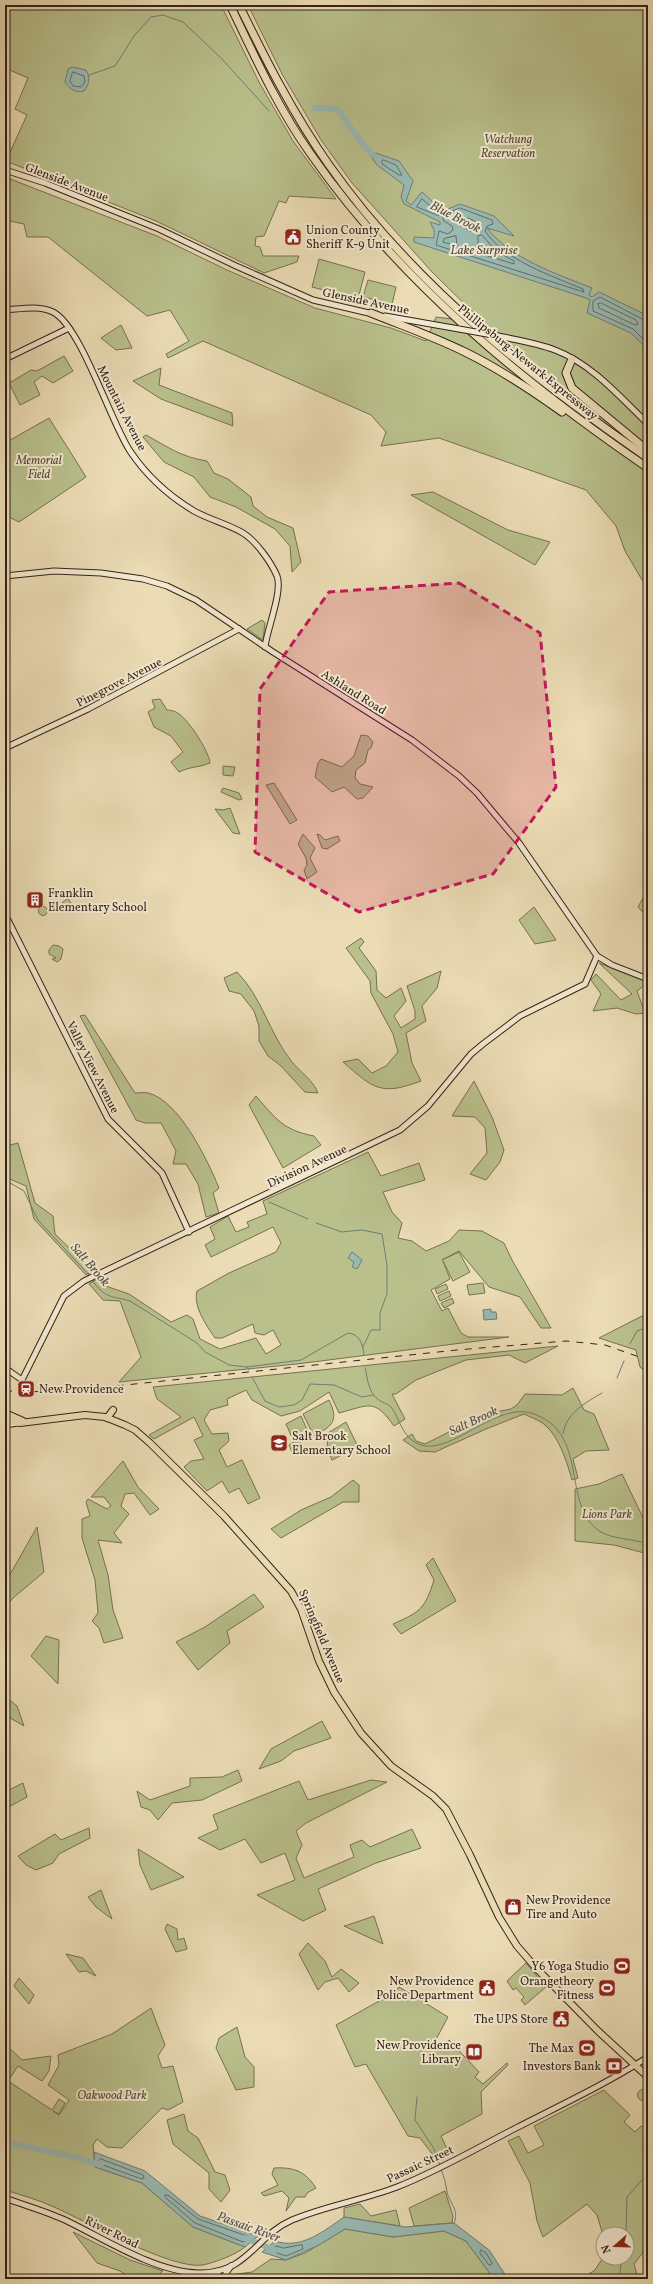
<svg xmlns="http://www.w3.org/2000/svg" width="653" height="2284" font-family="Vollkorn,serif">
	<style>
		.green { fill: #b9c08c; stroke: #767152 }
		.water { fill: #99bab3; stroke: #707d75 }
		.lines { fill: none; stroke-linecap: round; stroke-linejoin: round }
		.shore { stroke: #666e65; stroke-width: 1 }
		.stream { stroke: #707d75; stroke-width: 1 }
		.river { stroke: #99bab3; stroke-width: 6 }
		.secondary-casing { stroke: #332217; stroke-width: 7 }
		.primary-casing { stroke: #332217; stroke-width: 8 }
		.highway-casing { stroke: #332217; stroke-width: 9 }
		.secondary { stroke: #f2e8cf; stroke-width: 5 }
		.primary { stroke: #ebdcb5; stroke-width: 6 }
		.highway { stroke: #ebdcb5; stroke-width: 7 }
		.rail { stroke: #332217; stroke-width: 1; stroke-dasharray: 7 7; stroke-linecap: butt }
		.secondary-bridge-casing { stroke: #332217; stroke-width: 7; stroke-linecap: butt }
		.secondary-bridge { stroke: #f2e8cf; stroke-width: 5 }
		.marked { fill: #c2185b; fill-opacity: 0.2; stroke: #c2185b; stroke-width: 3; stroke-dasharray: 8 5; stroke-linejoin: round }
		.labels { text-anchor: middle; stroke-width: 4; stroke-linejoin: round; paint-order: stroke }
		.park-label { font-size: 12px; font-style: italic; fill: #544a34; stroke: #f2e8cf }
		.street-label { font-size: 12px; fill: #332217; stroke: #f2e8cf }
		.poi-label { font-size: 12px; fill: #332217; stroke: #f2e8cf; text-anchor: end }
		.water-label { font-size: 13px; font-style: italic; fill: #525046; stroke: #f2e8cf }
	</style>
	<rect width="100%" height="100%" fill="#ebdcb5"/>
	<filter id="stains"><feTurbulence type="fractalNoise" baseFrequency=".005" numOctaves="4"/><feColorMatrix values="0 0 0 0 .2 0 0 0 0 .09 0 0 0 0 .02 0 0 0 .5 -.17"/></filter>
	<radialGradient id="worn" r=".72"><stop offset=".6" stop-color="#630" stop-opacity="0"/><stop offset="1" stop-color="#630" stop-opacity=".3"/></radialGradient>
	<!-- green -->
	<g class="green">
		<path d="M5 5H221L259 82 293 141 336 199 289 196 286 203 279 201 264 236 256 237 255 246 260 247 263 256H299L297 262 264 273 156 221 6 161 27 115 15 109 28 78 5 68Z"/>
		<path d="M248 5H648V590L625 551 616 526 586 490 439 438 381 446 386 432 371 415 203 341 168 358 166 354 189 341 170 310 147 316 48 237H27L24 224 5 220V177L157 236 227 270 315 308 391 328 426 341 436 317 484 323 432 272 352 183 321 140 282 74Z"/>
		<path d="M319 259 365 272 358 299 312 287Z"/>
		<path d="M368 280 396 287 392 304 363 297Z"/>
		<path d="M121 325 132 348 116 350 101 338Z"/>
		<path d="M64 356 73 371 53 383 42 376 34 382 40 395 20 405 9 383 31 370 37 371Z"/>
		<path d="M161 368 159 385 232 413 233 426 161 399 133 381Z"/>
		<path d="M49 418 86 477 19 522 5 515V443Z"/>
		<path d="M146 435C168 447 181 457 207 461L214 473 228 479 251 497 253 506 267 517 293 528 301 562 292 572 290 546 275 529 236 507 210 497 194 477 164 462 143 437Z"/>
		<path d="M433 492 508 530 550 542 535 565 411 495Z"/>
		<path d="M262 620 265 623 263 640 247 629Z"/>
		<path d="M160 699 167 710C170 710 174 711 176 712 187 717 209 751 210 763 198 768 191 766 179 772L171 762 183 752 171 736 154 727 148 712 155 708 152 700Z"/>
		<path d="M361 735 368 736 373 742 371 748 368 750 365 763 356 770 355 778 360 784 373 787 363 798 357 799 344 787 332 792 315 777 318 763 321 759 342 767 354 756Z"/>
		<path d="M223 766 235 767 233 776 223 775Z"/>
		<path d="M274 783 297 820 290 824 266 785Z"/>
		<path d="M223 788 239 793 242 799 239 800 221 792Z"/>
		<path d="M230 808 240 834 233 833 215 809 223 810Z"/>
		<path d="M303 834 315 848 310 858 317 872 307 879 304 870 307 865 306 858 298 844Z"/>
		<path d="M317 834 320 835 325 840 338 836 340 841 327 849 322 848Z"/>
		<path d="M68 898 73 907 59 912 56 908Z"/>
		<path d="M643 898 648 901V918L638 907Z"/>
		<circle cx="43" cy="911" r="4.5"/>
		<path d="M534 907 556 940 535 944 519 920Z"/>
		<path d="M361 938 364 942 359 948 376 971 377 990 386 998 401 988 406 1001 394 1016 401 1028 415 1019V1011L407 986 441 971 437 988 422 1006 426 1021 406 1033 412 1063 421 1081C381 1096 374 1089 343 1062L358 1059 372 1073 386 1066 398 1052 393 1034 371 993 370 981 346 948Z"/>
		<path d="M53 945 59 946 63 949 61 959 57 962 52 959 56 958 49 954V950Z"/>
		<path d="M599 963 648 982V988L645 985 637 991 645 1013 636 1014 617 1008 593 1011 601 994 591 980 596 974 621 1000 632 994Z"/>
		<path d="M237 972C262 997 270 1035 292 1062 301 1073 313 1080 318 1093L305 1092 281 1066 268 1056 259 1041V1026L254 1011 241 994 229 991 224 978Z"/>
		<path d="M85 1015 135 1093C139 1093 144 1092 148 1093 179 1100 208 1161 219 1188L213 1193 219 1213 206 1217 198 1184 186 1164H173L176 1151 161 1123H145L136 1120 80 1016Z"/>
		<path d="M474 1081 492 1117 504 1150 500 1162 486 1180 470 1174 487 1153 485 1128 475 1117 452 1116Z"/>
		<path d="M256 1096C276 1119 283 1130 314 1136L321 1145 283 1168 249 1105Z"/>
		<path d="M5 1136 6 1146 18 1143 35 1203 53 1216 55 1234 93 1271 86 1275 34 1219 26 1186 5 1177Z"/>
		<path d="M368 1152 381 1176 419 1163 425 1180 383 1192 392 1212 402 1223 398 1238 412 1241 426 1251 449 1241 459 1230 482 1231 504 1243 512 1260 551 1328H541L520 1297 489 1287 459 1251 442 1260 459 1252 470 1272 453 1281 443 1261 450 1279 431 1290 442 1311 448 1308 461 1333 468 1337H509L297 1364 119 1382 141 1357 120 1301 103 1300 89 1284 97 1279 103 1285 129 1294 171 1322 187 1315 193 1319 200 1339 220 1349 256 1338 266 1354 281 1345 273 1330 264 1335 255 1333 253 1324 222 1338H215C206 1325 193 1306 197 1291L229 1273 276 1252 281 1243 273 1227 211 1257 205 1245 215 1239 210 1227 228 1216 236 1232 249 1227 247 1222 267 1214 263 1201Z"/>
		<path d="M483 1283 485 1293 469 1295 467 1285Z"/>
		<path d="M446 1284 448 1289 437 1294 435 1289Z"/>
		<path d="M449 1291 451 1296 440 1301 438 1296Z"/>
		<path d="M452 1298 454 1303 444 1308 441 1303Z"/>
		<path d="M648 1313V1373L640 1367 636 1350 599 1338Z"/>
		<path d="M558 1346 525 1363 509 1355 466 1360 416 1380 396 1394H392L405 1419 394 1426C374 1398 370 1405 339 1413L329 1392 300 1411 281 1416 252 1400 246 1390 227 1399 228 1405 210 1410 204 1420 212 1434 228 1433 229 1441 219 1450 227 1467 242 1460 260 1498 248 1504 239 1488 229 1493 222 1481 207 1491 184 1467 191 1461 204 1459 194 1440 203 1436 194 1417 154 1439 149 1435 181 1417 157 1399 153 1387Z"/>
		<path d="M573 1388 584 1410 594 1414 609 1450 586 1451 573 1459 578 1478 572 1480C567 1462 558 1433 541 1422 536 1419 530 1417 524 1414L486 1429 435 1452 419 1451 403 1440 412 1434 416 1441 425 1444 485 1414 511 1409 517 1405 525 1394 562 1395Z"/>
		<path d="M329 1400C339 1420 333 1426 314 1436L303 1414Z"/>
		<path d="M301 1416 309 1434 300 1439 303 1454H293L289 1445 294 1442 286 1424Z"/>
		<path d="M346 1422 358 1447 332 1460 327 1448 328 1433Z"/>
		<path d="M123 1461 138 1487 159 1509 150 1515 134 1493 125 1494 121 1506 129 1514 114 1533 122 1543 98 1540 108 1575 113 1610 123 1638 104 1643 99 1628 92 1621 98 1613 95 1580 82 1538V1519L90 1516 86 1502 88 1499 107 1509 111 1506 104 1497H91Z"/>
		<path d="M622 1474 648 1528V1554L614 1545 575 1541V1489L599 1484Z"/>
		<path d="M353 1480 359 1485V1502H343L281 1538 271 1529 301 1510 331 1497Z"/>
		<path d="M37 1527 44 1572 13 1598 5 1608V1576L8 1578Z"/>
		<path d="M433 1558 456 1601 401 1634 393 1624C420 1612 425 1609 434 1580L426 1565Z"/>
		<path d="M254 1594 264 1607 227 1631 230 1643 198 1670 176 1642 205 1627Z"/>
		<path d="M46 1636 59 1640 58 1684 31 1656Z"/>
		<path d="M6 1697 17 1706 24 1726 5 1715Z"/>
		<path d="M322 1721 331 1738 294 1751 281 1761 259 1769 271 1749Z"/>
		<path d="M238 1770 242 1781 202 1800 172 1803 158 1820 150 1810 141 1807 137 1791 150 1800 190 1786V1778L222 1777Z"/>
		<path d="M371 1780 387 1782 306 1823 296 1831 302 1845 296 1858 304 1878 354 1857 350 1845 362 1840 370 1847 412 1829 421 1848 376 1863 318 1889 326 1910 303 1921 257 1895 295 1880 285 1853 261 1863 245 1839 220 1850 198 1838 218 1829 213 1815 299 1781 308 1800Z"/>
		<path d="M23 1783 27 1797 5 1809V1792Z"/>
		<path d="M89 1828 90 1838 59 1854 53 1863 36 1870 26 1865 18 1856 55 1834 61 1840Z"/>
		<path d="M138 1849 184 1877 151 1890 140 1865Z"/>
		<path d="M101 1890 112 1919 96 1907 88 1897Z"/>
		<path d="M374 1916 383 1944 344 1926H345Z"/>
		<path d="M167 1924 177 1929 178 1940 184 1938 187 1949 176 1952 165 1929Z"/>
		<path d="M308 1943 325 1961 332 1977 341 1969 359 1983 349 1992 338 1978 325 1982 318 1990 299 1954Z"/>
		<path d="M66 1954 83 1958 96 1976 86 1971 79 1972Z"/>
		<path d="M526 1963 546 1987 525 2005 521 2000 524 1997 516 1988 513 1990 507 1981Z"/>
		<path d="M19 1978 34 1995 29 2004 14 1986Z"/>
		<path d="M399 1987 448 2017 433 2045 440 2050 449 2040 479 2072 475 2077 483 2084 507 2063 508 2065 481 2092 482 2114 441 2136 449 2153 436 2159 420 2138 408 2136 366 2064 355 2067 336 2025 381 2000 389 1999Z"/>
		<path d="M151 2008 165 2045 158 2056 162 2068 173 2066 183 2102 168 2110 162 2108 122 2148 107 2147 97 2139 93 2145 95 2167 142 2183 193 2227 245 2247C235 2255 216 2262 203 2265 171 2270 86 2221 54 2207 39 2200 21 2195 5 2190V2044L22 2060 51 2056 49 2071 42 2081 18 2066 8 2081 52 2110 59 2099 65 2103 59 2114 53 2111 59 2115 69 2100 48 2085 59 2065 58 2055 112 2034Z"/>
		<path d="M237 2027 245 2057 254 2067V2087L236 2090 216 2048 219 2038Z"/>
		<circle cx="643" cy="2095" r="5.5"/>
		<path d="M604 2090 630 2115 624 2122 635 2132 641 2126 648 2132V2246L634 2264 638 2278 637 2279H580L594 2271 603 2258H627V2234L603 2235 597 2215 587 2204 543 2237 537 2221 530 2183 508 2141 519 2136 528 2153 544 2145 534 2126Z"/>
		<path d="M184 2114 188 2131 198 2138 215 2172 225 2175 230 2190 221 2202 209 2189V2173L173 2144 167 2120Z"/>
		<path d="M274 2168C294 2167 305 2171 316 2188L307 2193 305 2197H296L286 2211 289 2198 282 2191 264 2196 261 2193 278 2185 272 2174Z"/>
		<path d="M445 2191 453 2216 452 2223 414 2226 409 2208Z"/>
		<path d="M360 2204 371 2216 396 2210 400 2226 344 2217V2208Z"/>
		<path d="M345 2229 393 2237 444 2231 466 2241 494 2279H229L230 2275 252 2272 271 2259 286 2260 305 2253Z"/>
		<path d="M73 2232 130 2260 163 2271 154 2279H132L120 2271 97 2263Z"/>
	</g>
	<!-- water -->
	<g class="water">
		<path d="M72 67 86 70C91 79 89 84 84 91 75 93 70 89 65 82L68 69Z"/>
		<path d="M367 150 399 161 413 181 406 201 411 205 422 192 443 211 460 204 494 216 514 236 487 228C511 259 557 274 592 288L589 295 592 297 599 292 642 313 648 320V350L631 333 587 313 590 300 586 298 414 242V237L434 238V230L430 222 440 225V222L404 204 401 197 404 185 377 165Z"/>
		<path d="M352 1252 362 1260 357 1269 352 1267 354 1262 348 1258Z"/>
		<path d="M491 1309V1312H496L497 1319 484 1320 483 1310Z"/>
		<path d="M94 2152 145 2171 200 2216 258 2236 245 2247 193 2227 142 2183 95 2167Z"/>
		<path d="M344 2217 405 2227 454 2223 489 2250 508 2279H494L466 2241 444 2231 393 2237 345 2229 319 2245 286 2260 262 2252 275 2241C301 2250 324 2231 344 2217Z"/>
	</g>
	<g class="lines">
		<!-- shore -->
		<g class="shore">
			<path d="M73 72 84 76 85 82 81 87 73 86 70 81Z"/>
			<path d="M384 160 396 165 402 175H399L382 164V161Z"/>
			<path d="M422 199 439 213V216L417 207Z"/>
			<path d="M460 208 492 220 493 224 487 226 485 231C504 260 552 276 583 289L584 292 436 245 439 231 448 234 453 230 452 226 444 221 442 216Z"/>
			<path d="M468 218 479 223 478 230 472 232 463 227V221Z"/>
			<path d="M482 235 496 251 514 261V264L475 252 478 243V236Z"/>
			<path d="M456 236 457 246 443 242 444 239Z"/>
			<path d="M601 303 636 320 638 324 635 325 599 308 598 304Z"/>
			<path d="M648 322 600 297 593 301V311L633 329 648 344"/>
			<path d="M101 2159 143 2175 144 2178 142 2179 100 2164 99 2161Z"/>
			<path d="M165 2195H168L198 2219 247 2236 248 2239 243 2242 195 2223 166 2198Z"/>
			<path d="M302 2245 303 2249 286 2256 272 2251 276 2246 283 2248Z"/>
			<path d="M481 2250 486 2253 492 2263 491 2265H489L480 2253Z"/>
		</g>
		<!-- stream -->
		<g class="stream">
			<path d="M89 75 115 66 134 36 151 17 163 15 183 22 222 59 269 111"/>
			<path d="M5 1180 24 1191 38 1220 89 1275"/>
			<path d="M269 1202 308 1219"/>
			<path d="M316 1223 342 1232 362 1230 382 1234 387 1265V1294L380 1313V1330H371L363 1347"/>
			<path d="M92 1280C106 1299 109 1295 130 1301L197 1343 205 1352 229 1365 247 1367 301 1360 348 1333C360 1334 363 1345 364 1355"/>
			<path d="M630 1344 637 1331 648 1327"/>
			<path d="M247 1367 249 1370"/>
			<path d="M365 1368C368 1379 368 1393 379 1400 383 1403 389 1404 392 1408 399 1419 402 1433 413 1441 444 1464 492 1402 531 1413 592 1432 559 1506 601 1532 612 1539 635 1539 648 1544"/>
			<path d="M252 1377 265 1401 279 1407 294 1405 302 1400 310 1384 334 1385 362 1397 373 1395"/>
			<path d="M617 1378 624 1361"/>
			<path d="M563 1434C566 1413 585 1403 602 1393"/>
			<path d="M417 2097 415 2120 433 2147 440 2165"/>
			<path d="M441 2169C444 2177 446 2184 447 2192 449 2202 460 2211 454 2223"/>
			<path d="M626 2234 627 2197 648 2173"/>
			<path d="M619 2279 622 2258"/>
		</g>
		<!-- river -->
		<g class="river">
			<path d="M315 108 337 109C350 123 358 143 373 154"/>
			<path d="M5 2142 74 2157 101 2165"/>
			<path d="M244 2238 275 2250"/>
		</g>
		<defs>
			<g id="secondary">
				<path d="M5 170 45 183 159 229 236 266 313 300 373 314"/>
				<path d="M5 310C21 309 38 305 53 312 81 326 111 423 130 451 146 475 169 496 194 511 210 520 228 524 243 533 256 541 271 562 277 576 283 591 267 629 265 647"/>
				<path d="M385 316 459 329"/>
				<path d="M498 336C517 340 537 343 555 350 592 364 620 397 648 424"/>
				<path d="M5 359 69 328"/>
				<path d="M5 576 54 571 101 573 143 579 167 586 196 600 273 652 412 740 459 776 477 793 519 843 597 956 612 965 648 979"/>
				<path d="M5 748 88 709 239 629"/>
				<path d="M5 914 108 1119 162 1173 189 1232"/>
				<path d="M5 1368 22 1380 64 1296 84 1281 400 1130 428 1106 471 1054 483 1044 520 1016 585 984 597 956"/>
				<path d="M5 1425 18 1423"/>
				<path d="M5 2198C26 2206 49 2212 69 2222 106 2240 156 2272 198 2273 248 2274 255 2236 292 2220 325 2206 363 2200 397 2187 438 2171 477 2148 516 2128 561 2105 606 2084 648 2057"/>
				<path d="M217 2271 219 2279"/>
				<path d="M213 2272 214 2279"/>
				<path d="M193 2273 204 2279"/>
				<path d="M224 2279 226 2273 231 2266"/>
			</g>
			<g id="primary">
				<path d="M5 1413 23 1421"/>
				<path d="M107 1418 113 1410"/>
				<path d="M5 1419 20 1423 85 1415 105 1417 125 1425 135 1430 150 1443 224 1516 291 1591 301 1609 319 1661 334 1692 361 1733 391 1766 433 1796 446 1809 470 1855 499 1917 517 1946 537 1969 598 2031 648 2077"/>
			</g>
			<g id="highway">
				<path d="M230 5C254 55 278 108 310 153 399 281 521 381 648 468"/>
				<path d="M239 5C266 60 293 114 329 165 412 283 530 377 648 458"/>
				<path d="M371 313C403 326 435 337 465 352 500 369 531 390 562 412"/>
				<path d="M572 359 566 373 572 388 648 451"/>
			</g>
		</defs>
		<!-- secondary casing -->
		<use href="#secondary" class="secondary-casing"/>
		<!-- primary casing -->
		<use href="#primary" class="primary-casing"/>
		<!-- highway casing -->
		<use href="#highway" class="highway-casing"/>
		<!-- secondary -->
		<use href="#secondary" class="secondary"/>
		<!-- primary -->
		<use href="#primary" class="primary"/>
		<!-- highway -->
		<use href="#highway" class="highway"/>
		<!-- rail -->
		<path class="rail" d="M5 1391 59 1392 457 1350 566 1341 605 1345 648 1360"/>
		<defs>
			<path id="secondary-bridge" d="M459 329 498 336"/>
		</defs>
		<!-- secondary-bridge casing -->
		<use href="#secondary-bridge" class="secondary-bridge-casing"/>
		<!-- secondary-bridge -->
		<use href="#secondary-bridge" class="secondary-bridge"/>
	</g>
	<!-- marked area -->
	<path class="marked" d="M459 583 540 633 556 787 493 874 359 912 255 852 260 689 329 592Z"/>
	<!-- icons -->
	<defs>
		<symbol id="civic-square" viewBox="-11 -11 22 22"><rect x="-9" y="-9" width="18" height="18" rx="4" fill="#8f2418" stroke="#f2e8cf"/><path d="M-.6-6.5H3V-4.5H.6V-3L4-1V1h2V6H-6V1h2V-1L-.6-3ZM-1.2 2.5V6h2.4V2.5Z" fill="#fff"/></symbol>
		<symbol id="building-square" viewBox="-11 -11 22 22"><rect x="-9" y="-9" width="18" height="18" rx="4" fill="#8f2418" stroke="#f2e8cf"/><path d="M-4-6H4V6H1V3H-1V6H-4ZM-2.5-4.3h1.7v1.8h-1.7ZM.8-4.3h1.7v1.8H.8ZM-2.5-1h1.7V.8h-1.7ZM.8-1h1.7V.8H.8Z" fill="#fff"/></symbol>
		<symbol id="station-square" viewBox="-11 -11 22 22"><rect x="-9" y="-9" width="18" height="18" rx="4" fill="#8f2418" stroke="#f2e8cf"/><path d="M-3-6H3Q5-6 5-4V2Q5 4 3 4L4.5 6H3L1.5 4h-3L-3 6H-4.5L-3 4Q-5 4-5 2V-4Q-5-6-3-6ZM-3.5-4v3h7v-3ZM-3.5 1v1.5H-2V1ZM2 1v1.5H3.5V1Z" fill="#fff"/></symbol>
		<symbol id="school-square" viewBox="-11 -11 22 22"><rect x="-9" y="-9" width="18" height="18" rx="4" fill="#8f2418" stroke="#f2e8cf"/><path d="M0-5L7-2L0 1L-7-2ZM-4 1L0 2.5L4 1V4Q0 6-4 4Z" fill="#fff"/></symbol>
		<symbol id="shop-square" viewBox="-11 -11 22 22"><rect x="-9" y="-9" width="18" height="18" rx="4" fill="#8f2418" stroke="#f2e8cf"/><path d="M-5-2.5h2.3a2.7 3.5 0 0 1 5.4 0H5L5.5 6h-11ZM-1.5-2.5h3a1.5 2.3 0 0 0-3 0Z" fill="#fff"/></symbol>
		<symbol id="stadium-square" viewBox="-11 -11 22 22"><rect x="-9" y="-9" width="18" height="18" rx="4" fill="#8f2418" stroke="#f2e8cf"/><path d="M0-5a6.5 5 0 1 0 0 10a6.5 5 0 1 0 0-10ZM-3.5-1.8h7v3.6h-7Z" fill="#fff"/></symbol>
		<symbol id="library-square" viewBox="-11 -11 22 22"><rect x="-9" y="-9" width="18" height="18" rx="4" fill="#8f2418" stroke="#f2e8cf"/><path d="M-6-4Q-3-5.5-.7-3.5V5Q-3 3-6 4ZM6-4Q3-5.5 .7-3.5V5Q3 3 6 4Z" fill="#fff"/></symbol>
		<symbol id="bank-square" viewBox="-11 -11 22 22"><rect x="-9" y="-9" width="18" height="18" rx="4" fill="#8f2418" stroke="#f2e8cf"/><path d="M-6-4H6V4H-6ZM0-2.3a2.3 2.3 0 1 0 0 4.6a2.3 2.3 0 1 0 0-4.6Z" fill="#fff"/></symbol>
	</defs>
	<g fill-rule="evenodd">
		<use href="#civic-square" x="283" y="227" width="20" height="20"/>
		<use href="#building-square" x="25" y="890" width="20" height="20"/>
		<use href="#station-square" x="16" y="1379" width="20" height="20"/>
		<use href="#school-square" x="269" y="1433" width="20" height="20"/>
		<use href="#shop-square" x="503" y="1897" width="20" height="20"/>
		<use href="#stadium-square" x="612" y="1956" width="20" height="20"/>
		<use href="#civic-square" x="477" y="1978" width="20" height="20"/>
		<use href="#stadium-square" x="597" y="1978" width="20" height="20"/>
		<use href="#civic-square" x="551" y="2009" width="20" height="20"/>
		<use href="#stadium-square" x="577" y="2038" width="20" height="20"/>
		<use href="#library-square" x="464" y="2042" width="20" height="20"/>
		<use href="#bank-square" x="604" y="2056" width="20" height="20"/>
	</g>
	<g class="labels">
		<!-- park labels -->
		<g class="park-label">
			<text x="508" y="143">Watchung<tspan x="508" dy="14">Reservation</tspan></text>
			<text x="39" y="464">Memorial<tspan x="39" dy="14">Field</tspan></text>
			<text x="607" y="1518">Lions Park</text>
			<text x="112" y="2099">Oakwood Park</text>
		</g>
		<!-- street labels -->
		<g class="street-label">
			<text transform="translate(67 182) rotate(21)" y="4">Glenside Avenue</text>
			<text transform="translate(366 301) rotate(12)" y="4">Glenside Avenue</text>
			<text transform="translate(528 362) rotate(39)" y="4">Phillipsburg-Newark Expressway</text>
			<text transform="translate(122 408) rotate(63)" y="4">Mountain Avenue</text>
			<text transform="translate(119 682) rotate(-27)" y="4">Pinegrove Avenue</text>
			<text transform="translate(354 692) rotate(32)" y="4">Ashland Road</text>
			<text transform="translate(93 1067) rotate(63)" y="4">Valley View Avenue</text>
			<text transform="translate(307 1166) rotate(-25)" y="4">Division Avenue</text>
			<text transform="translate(322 1636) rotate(67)" y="4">Springfield Avenue</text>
			<text transform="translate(420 2164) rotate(-25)" y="4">Passaic Street</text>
			<text transform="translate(112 2232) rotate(26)" y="4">River Road</text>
		</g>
		<!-- poi labels -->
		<g class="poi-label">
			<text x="306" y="234" text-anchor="start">Union County<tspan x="306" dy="14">Sheriff K-9 Unit</tspan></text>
			<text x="48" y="897" text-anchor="start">Franklin<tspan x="48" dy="14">Elementary School</tspan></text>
			<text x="39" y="1393" text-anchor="start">New Providence</text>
			<text x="292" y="1440" text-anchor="start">Salt Brook<tspan x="292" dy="14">Elementary School</tspan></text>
			<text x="526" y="1904" text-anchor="start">New Providence<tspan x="526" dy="14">Tire and Auto</tspan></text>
			<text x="609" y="1970">Y6 Yoga Studio</text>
			<text x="474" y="1985">New Providence<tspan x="474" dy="14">Police Department</tspan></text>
			<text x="594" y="1985">Orangetheory<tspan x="594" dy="14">Fitness</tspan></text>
			<text x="548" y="2023">The UPS Store</text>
			<text x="461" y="2049">New Providence<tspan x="461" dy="14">Library</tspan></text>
			<text x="574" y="2052">The Max</text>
			<text x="601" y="2070">Investors Bank</text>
		</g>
		<!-- water labels -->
		<g class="water-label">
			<text transform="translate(456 216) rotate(27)" y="5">Blue Brook</text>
			<text x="484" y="254">Lake Surprise</text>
			<text transform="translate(91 1264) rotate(49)" y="5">Salt Brook</text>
			<text transform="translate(473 1420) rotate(-25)" y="5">Salt Brook</text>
			<text transform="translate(249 2226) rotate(20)" y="5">Passaic River</text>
		</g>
	</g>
	<!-- margin -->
	<rect width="653" height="2284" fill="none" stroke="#ebdcb5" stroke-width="20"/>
	<rect x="6" y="6" width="641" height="2272" fill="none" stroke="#332217" stroke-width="2"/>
	<rect x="10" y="10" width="633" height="2264" fill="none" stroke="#332217"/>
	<!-- north arrow -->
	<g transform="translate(615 2246) rotate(250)"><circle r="19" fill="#f2e8cf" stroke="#a69985"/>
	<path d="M0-3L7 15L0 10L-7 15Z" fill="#8f2418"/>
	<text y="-6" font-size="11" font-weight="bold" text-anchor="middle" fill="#332217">N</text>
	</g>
	<rect width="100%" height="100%" filter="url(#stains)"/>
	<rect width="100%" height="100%" fill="url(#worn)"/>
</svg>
